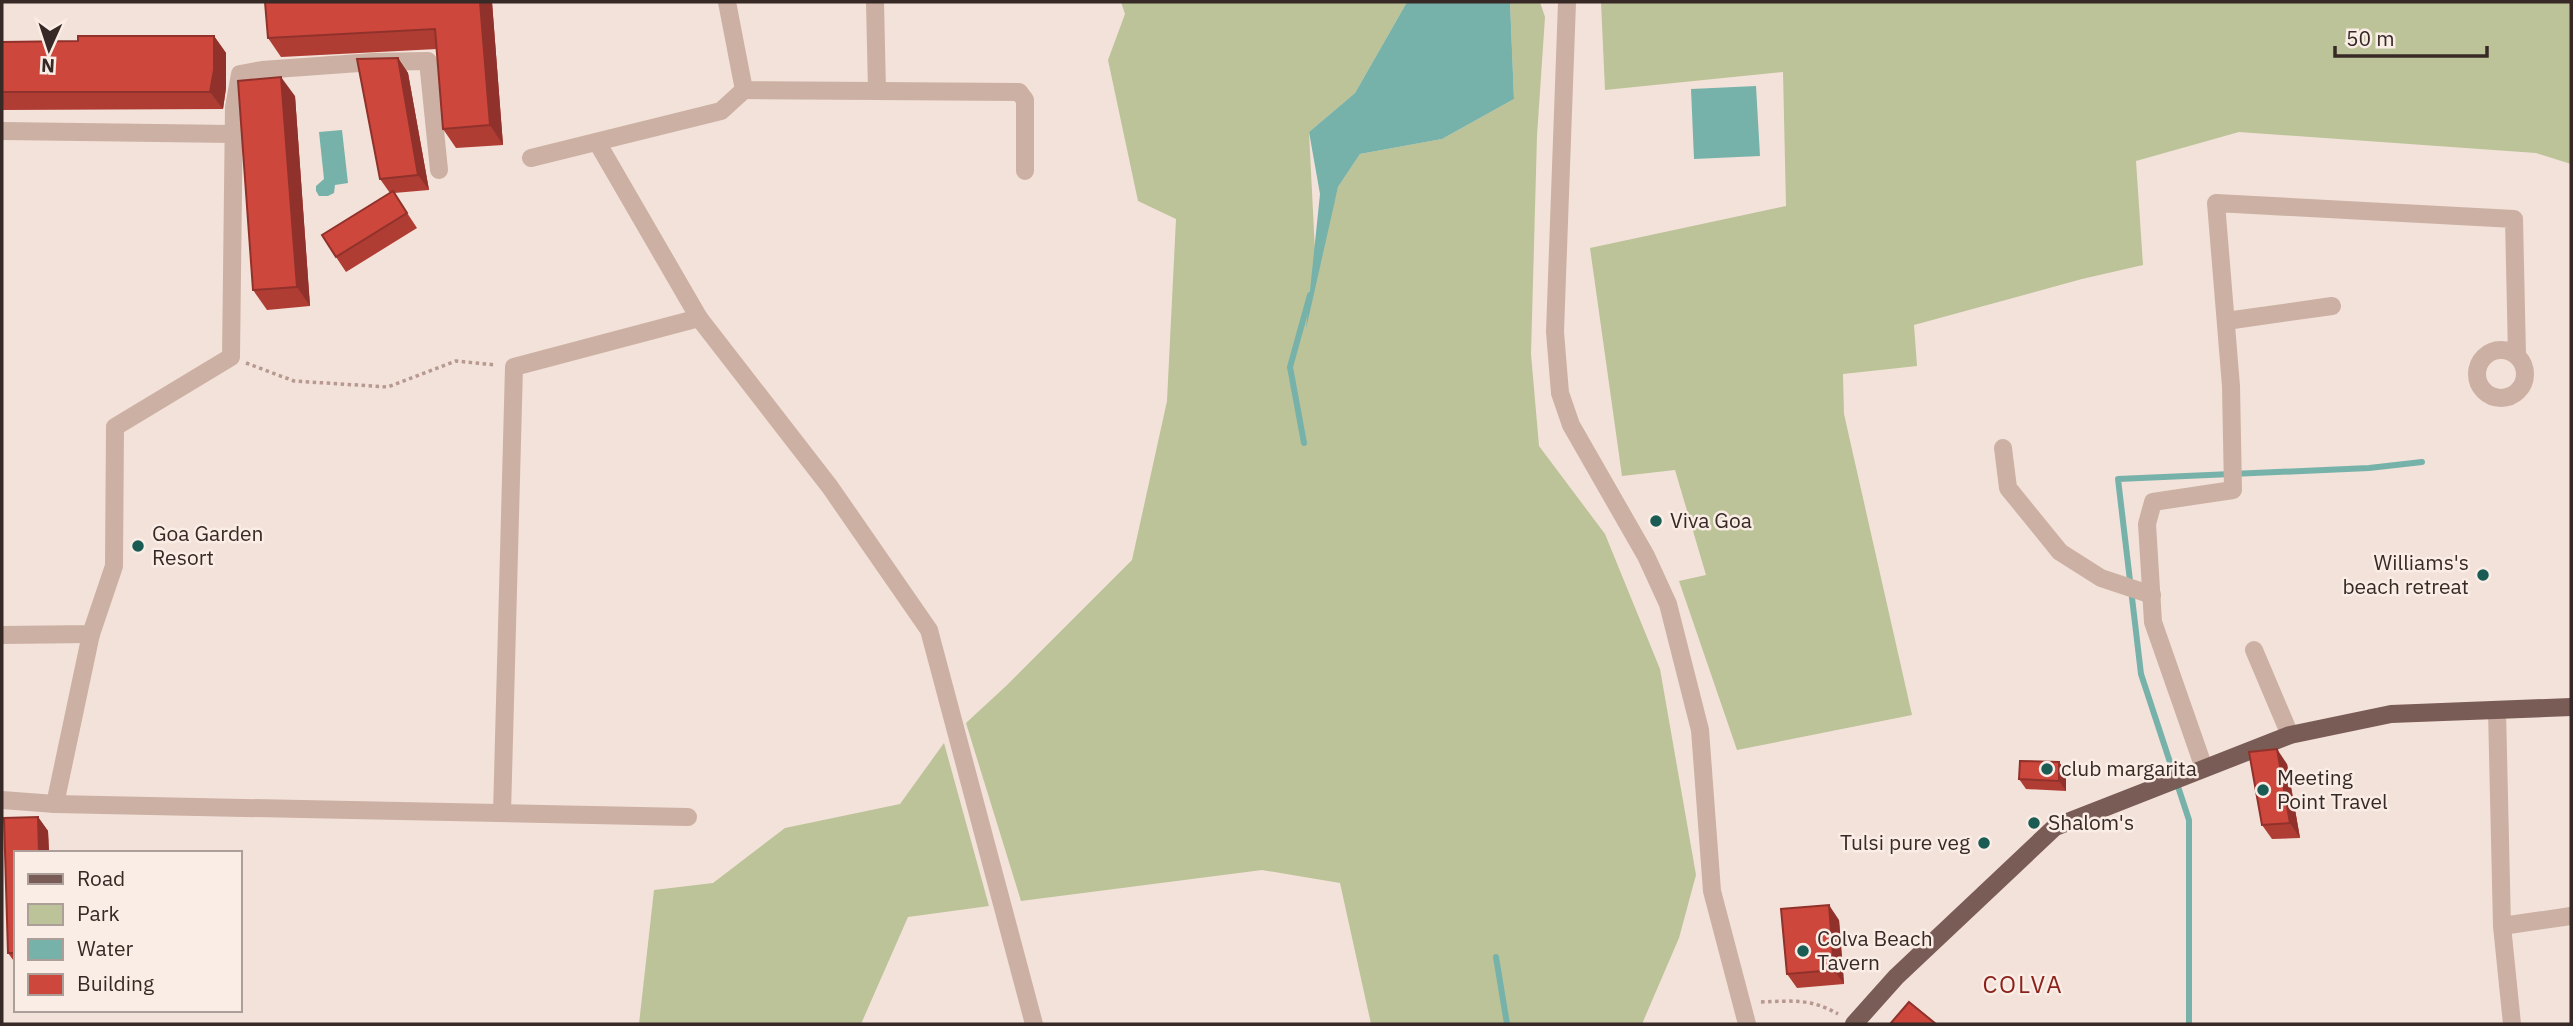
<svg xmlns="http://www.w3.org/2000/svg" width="2573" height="1026" font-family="'IBM Plex Sans',sans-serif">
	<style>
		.green { fill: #bcc398 }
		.water { fill: #76b2aa }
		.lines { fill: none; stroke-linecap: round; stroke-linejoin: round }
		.stream { stroke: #76b2aa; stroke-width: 6 }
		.path { stroke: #b7998f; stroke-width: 3.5; stroke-dasharray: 3.5 3.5; stroke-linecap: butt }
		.minor { stroke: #ccb0a4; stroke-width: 18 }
		.major { stroke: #7a5c56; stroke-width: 18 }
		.wall { fill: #b03d34 }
		.shaded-wall { fill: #90322b }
		.building { fill: #cd473d; stroke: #90322b; stroke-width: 2 }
		.poi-dot { fill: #1a5b54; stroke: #faede6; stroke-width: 2.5 }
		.labels { text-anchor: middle; stroke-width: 5; stroke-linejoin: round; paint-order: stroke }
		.poi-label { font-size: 21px; fill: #372926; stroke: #faede6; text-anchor: start }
		.quarter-label { font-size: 24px; letter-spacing: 2px; fill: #8a221b; stroke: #faede6 }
	</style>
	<rect width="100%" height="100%" fill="#f3e2d9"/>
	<!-- green -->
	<g class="green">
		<path d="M1121 2H1407L1355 93 1309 132 1316 271 1338 187 1360 154 1442 139 1514 99 1510 2H1540L1545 17 1537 136 1531 354 1539 446 1605 534 1660 669 1696 875 1679 938 1642 1024H1371L1340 883 1262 870 1021 901 966 723 1006 686 1132 560 1167 401 1176 219 1138 201 1108 60 1125 14Z"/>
		<path d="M1601 2H2571V164L2536 153 2239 132 2136 161 2143 265 2082 279 1914 325 1917 366 1843 374 1844 414 1912 715 1737 750 1679 581 1706 575 1675 470 1622 476 1590 248 1786 206 1783 72 1605 90Z"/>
		<path d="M944 743 989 906 908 917 861 1024H639L654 890 713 883 785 828 900 804Z"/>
	</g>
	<!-- water -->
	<g class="water">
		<path d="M1407 2H1510L1514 99 1442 139 1360 154 1338 187 1306 329 1320 194 1309 132 1355 93Z"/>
		<path d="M1756 86 1760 156 1694 159 1691 89Z"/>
		<path d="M342 130 348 183 335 185 334 193 328 196H319L316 191V186L324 179 319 132Z"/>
	</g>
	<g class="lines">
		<!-- stream -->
		<g class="stream">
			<path d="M1304 443 1290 367 1310 295"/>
			<path d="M1496 957 1507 1024"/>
			<path d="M2189 1024V820L2141 674 2118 479 2369 468 2422 462"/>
		</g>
		<!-- path -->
		<g class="path">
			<path d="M246 363 294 381 388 387 456 361 496 365"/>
			<path d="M1761 1002C1792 1001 1810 998 1838 1014"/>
		</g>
		<!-- minor -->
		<g class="minor">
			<path d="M727 2 744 90 877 91 875 2"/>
			<path d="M1567 2 1555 332 1560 393 1571 425 1646 556 1668 604 1700 730 1712 891 1747 1024"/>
			<path d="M877 91 1019 92 1025 100V171"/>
			<path d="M2 131 234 134"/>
			<path d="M597 142 699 318 830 487 929 630 1034 1024"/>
			<path d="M531 158 721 111 744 90"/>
			<path d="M2226 321 2332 306"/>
			<circle cx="2501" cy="374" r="24"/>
			<path d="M2003 448 2008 488 2060 552 2101 578 2152 595"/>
			<path d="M91 634 55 804 688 817"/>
			<path d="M2 635 91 634 114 566 115 427 231 357 234 107 240 74 262 70 373 62 428 61 439 170"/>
			<path d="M2254 650 2290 735"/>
			<path d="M2497 710 2502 926 2512 1024"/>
			<path d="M2204 768 2153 622 2147 524 2153 502 2233 490 2231 386 2216 203 2514 219 2517 355"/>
			<path d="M2 800 55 804"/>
			<path d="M502 813 514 367 699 318"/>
			<path d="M2502 926 2571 916"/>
		</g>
		<!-- major -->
		<path class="major" d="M1854 1024 1896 977 2055 827 2290 735 2391 714 2571 707"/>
	</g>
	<!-- wall -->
	<g class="wall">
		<path d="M265 2H492L503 145 456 148 443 129 437 49 281 57 268 38Z"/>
		<path d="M214 36 226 53V88L223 109 2 110V42L78 41Z"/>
		<path d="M398 58 408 73 429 190 394 193 417 228 346 272 336 257 390 193 380 179Z"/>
		<path d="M295 96 310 306 267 310 253 290Z"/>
		<path d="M2059 762 2066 772V791L2026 789 2019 779Z"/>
		<path d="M2287 764 2300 838 2272 839 2262 825Z"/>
		<path d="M38 817 48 831 49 853H16V964L8 953 4 818Z"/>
		<path d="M1839 920 1844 984 1797 988 1787 974Z"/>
	</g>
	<!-- shaded-wall -->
	<g class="shaded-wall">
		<path d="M480 2H492L503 145 490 125Z"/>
		<path d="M214 36 226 53V88L223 109 210 92Z"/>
		<path d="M398 58 408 73 429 190 418 175Z"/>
		<path d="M281 77 295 96 310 306 297 287Z"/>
		<path d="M2277 749 2287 764 2300 838 2290 823Z"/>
		<path d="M2059 762 2066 772V791L2059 781Z"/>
		<path d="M38 817 48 831 49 853H39Z"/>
		<path d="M1829 905 1839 920 1844 984 1834 970Z"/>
	</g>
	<!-- building -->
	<g class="building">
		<path d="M265 2H480L490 125 443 129 435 29 268 38Z"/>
		<path d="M78 36H214V70L210 92H2V42L78 41Z"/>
		<path d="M398 58 418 175 380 179 357 59Z"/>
		<path d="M281 77 297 287 253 290 238 81Z"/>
		<path d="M393 191 407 213 336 257 322 235Z"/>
		<path d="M2277 749 2290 823 2262 825 2249 752Z"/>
		<path d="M2020 761 2059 762V781L2019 779Z"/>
		<path d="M38 817 39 853H16V953H8L4 818Z"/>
		<path d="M1829 905 1834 970 1787 974 1781 909Z"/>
		<path d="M1909 1002 1936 1024H1890Z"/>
	</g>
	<!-- markers -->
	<g class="poi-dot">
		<circle cx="1656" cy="521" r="7"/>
		<circle cx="138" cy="546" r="7"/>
		<circle cx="2483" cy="575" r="7"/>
		<circle cx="2047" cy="769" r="7"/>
		<circle cx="2263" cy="790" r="7"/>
		<circle cx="2034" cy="823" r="7"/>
		<circle cx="1984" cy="843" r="7"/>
		<circle cx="1803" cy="951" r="7"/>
	</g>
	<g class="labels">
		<!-- poi labels -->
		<g class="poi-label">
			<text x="1670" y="528">Viva Goa</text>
			<text x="152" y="541">Goa Garden<tspan x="152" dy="24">Resort</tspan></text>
			<text x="2469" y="570" text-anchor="end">Williams's<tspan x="2469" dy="24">beach retreat</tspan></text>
			<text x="2061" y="776">club margarita</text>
			<text x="2277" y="785">Meeting<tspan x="2277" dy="24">Point Travel</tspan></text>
			<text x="2048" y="830">Shalom's</text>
			<text x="1970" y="850" text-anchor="end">Tulsi pure veg</text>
			<text x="1817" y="946">Colva Beach<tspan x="1817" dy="24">Tavern</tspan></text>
		</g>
		<!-- quarter labels -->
		<g class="quarter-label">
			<text x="2023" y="993">COLVA</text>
		</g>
	</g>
	<!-- border -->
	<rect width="2573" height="1026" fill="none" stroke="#372926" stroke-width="7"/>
	<!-- legend -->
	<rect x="14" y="851" width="228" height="161" fill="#faede6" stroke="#ac9f99" stroke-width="2"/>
	<rect x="28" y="874" width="35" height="10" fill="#7a5c56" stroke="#ac9f99" stroke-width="2"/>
	<text x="77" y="886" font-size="21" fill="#372926">Road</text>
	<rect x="28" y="904" width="35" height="21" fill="#bcc398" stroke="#ac9f99" stroke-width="2"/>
	<text x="77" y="921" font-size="21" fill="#372926">Park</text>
	<rect x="28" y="939" width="35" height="21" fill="#76b2aa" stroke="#ac9f99" stroke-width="2"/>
	<text x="77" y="956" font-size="21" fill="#372926">Water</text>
	<rect x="28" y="974" width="35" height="21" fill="#cd473d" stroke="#ac9f99" stroke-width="2"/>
	<text x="77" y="991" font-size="21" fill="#372926">Building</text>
	<!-- north arrow -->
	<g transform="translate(49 49) rotate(183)" stroke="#faede6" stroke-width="5" paint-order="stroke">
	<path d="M0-5L12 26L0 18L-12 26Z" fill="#372926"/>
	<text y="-10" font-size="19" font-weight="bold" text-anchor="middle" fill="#372926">N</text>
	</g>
	<!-- scale -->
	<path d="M2335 46v10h152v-10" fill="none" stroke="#372926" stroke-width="3.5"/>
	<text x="2346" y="46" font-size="21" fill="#372926" stroke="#faede6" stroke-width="5" paint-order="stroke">50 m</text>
</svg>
